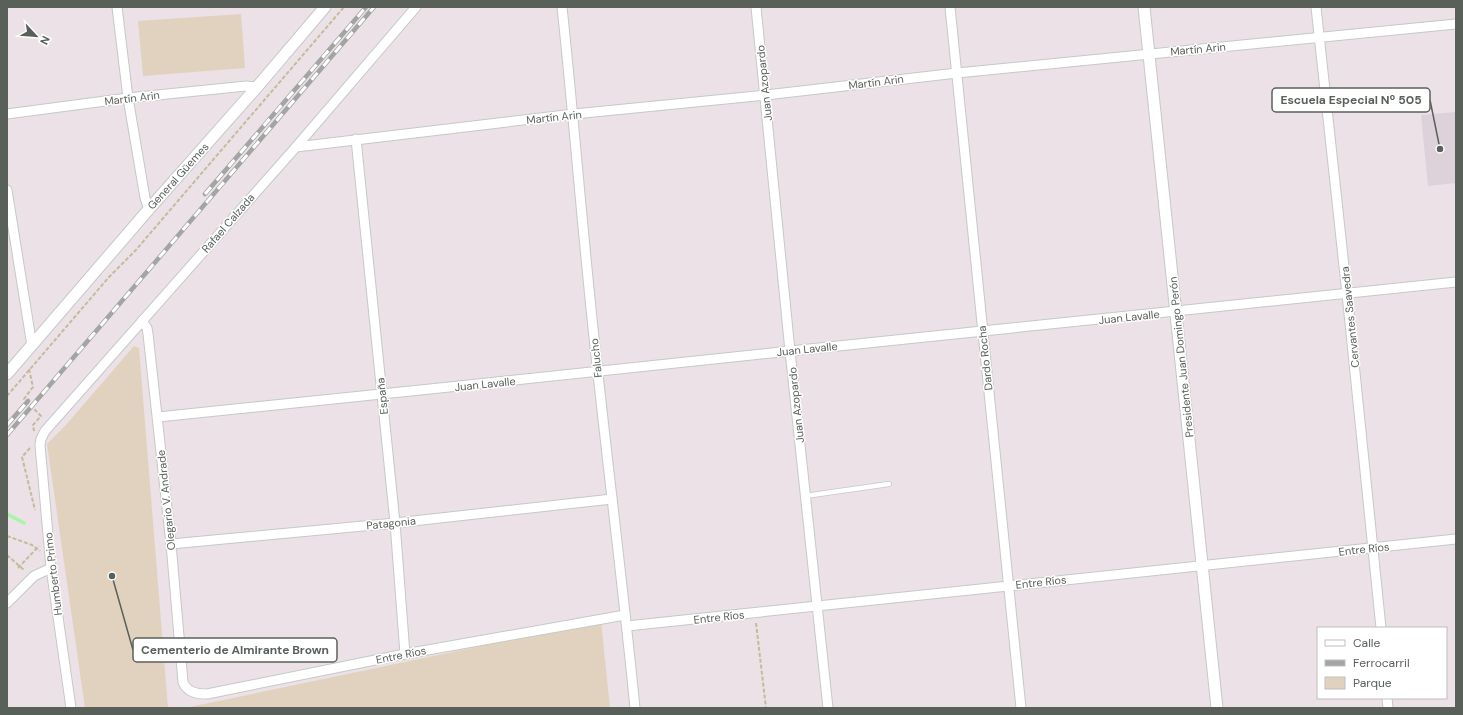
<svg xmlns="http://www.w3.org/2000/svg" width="1463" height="715" font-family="'DM Sans',sans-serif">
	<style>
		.education { fill: #ded2da }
		.green { fill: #e1d2bf }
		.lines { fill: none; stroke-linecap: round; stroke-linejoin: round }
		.stream { stroke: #a6f6a6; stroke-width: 3.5 }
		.service-casing { stroke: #c4cac6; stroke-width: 6 }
		.minor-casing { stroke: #c4cac6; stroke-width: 11 }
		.tertiary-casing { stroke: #c4cac6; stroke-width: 13 }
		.path { stroke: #c3bc9b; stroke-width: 2; stroke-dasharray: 4 2; stroke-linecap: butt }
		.service { stroke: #fff; stroke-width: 4.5 }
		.minor { stroke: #fff; stroke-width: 9 }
		.tertiary { stroke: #fff; stroke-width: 11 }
		.rail-casing { stroke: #a2a5a3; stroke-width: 4.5 }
		.rail { stroke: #fff; stroke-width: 3; stroke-dasharray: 9; stroke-linecap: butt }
		.labels { text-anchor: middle; stroke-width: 3; stroke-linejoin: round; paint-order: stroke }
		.street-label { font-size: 11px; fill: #59605a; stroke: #fff }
		.leader { fill: none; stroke: #59605a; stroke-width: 1.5 }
		.callout-dot { fill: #59605a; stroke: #fff; stroke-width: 1.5 }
		.callout { fill: #fff; stroke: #59605a; stroke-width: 1.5 }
		.callout-label { font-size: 12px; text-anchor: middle; font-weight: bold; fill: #59605a }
	</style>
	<rect width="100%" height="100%" fill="#ebe1e7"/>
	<!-- education -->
	<path class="education" d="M1456 112V183L1428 186 1421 115Z"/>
	<!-- green -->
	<g class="green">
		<path d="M241 14 245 68 143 76 138 21Z"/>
		<path d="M134 346 139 348 168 708H85L47 444 66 425Z"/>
		<path d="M601 621 610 708H185Z"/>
	</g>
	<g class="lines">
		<!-- stream -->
		<path class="stream" d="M7 514 24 523"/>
		<defs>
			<path id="service" d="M805 496 889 484"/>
			<g id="minor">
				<path d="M117 7 128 98 145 198 149 209"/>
				<path d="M562 7C575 129 584 252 598 374 610 485 624 596 635 708"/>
				<path d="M756 7 790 351 828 708"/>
				<path d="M950 7 1021 708"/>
				<path d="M1316 7 1347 294 1381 628"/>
				<path d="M7 114 128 98 246 86 257 87"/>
				<path d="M356 139 395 523 405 654"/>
				<path d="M296 147 574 114 766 95 957 73 1456 24"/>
				<path d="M7 190 32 346"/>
				<path d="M142 321 147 328 148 334 171 544 183 682C187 692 196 694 207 694L405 654 625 615"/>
				<path d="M158 417C369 396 579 373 790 351 1012 327 1234 306 1456 282"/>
				<path d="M171 544 395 523 612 499"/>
				<path d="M7 603 34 576 51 568"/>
				<path d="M627 626 1456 539"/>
				<path d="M1387 698 1388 708"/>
				<path d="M71 708 51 568 40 445 41 439 45 431 296 147 416 7"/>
			</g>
			<g id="tertiary">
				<path d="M1144 7 1217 708"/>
				<path d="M7 374 149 209 257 87 325 7"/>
			</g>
		</defs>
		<!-- service casing -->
		<use href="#service" class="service-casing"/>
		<!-- minor casing -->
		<use href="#minor" class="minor-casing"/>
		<!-- tertiary casing -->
		<use href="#tertiary" class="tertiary-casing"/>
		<!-- path -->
		<g class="path">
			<path d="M29 369 33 387 24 399 41 416 33 425 34 431"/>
			<path d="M7 396 109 277 135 251 344 7"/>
			<path d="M30 448 22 457 35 510"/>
			<path d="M7 536 32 545 40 551"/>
			<path d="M7 555 25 571"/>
			<path d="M18 568 39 546"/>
			<path d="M756 623 766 708"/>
		</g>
		<!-- service -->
		<use href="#service" class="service"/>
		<!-- minor -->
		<use href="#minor" class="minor"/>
		<!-- tertiary -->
		<use href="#tertiary" class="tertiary"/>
		<defs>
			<g id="rail">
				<path d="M205 194 366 7"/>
				<path d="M7 425 28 401"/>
				<path d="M7 435 374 7"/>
			</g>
		</defs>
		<!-- rail casing -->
		<use href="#rail" class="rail-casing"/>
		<!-- rail -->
		<use href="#rail" class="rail"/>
	</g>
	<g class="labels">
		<!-- street labels -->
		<g class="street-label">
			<text transform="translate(1198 49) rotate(-5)" y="4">Martín Arin</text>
			<text transform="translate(876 82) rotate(-7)" y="4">Martín Arin</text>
			<text transform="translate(764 83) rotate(-96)" y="4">Juan Azopardo</text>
			<text transform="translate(132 98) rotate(-7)" y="4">Martín Arin</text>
			<text transform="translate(554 117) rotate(-6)" y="4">Martín Arin</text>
			<text transform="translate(178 176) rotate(-48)" y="4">General Güemes</text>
			<text transform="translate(228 223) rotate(-49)" y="4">Rafael Calzada</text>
			<text transform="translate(1129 317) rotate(-6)" y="4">Juan Lavalle</text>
			<text transform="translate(1350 317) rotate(-96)" y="4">Cervantes Saavedra</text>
			<text transform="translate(807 349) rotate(-6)" y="4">Juan Lavalle</text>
			<text transform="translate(1181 357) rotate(-96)" y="4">Presidente Juan Domingo Perón</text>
			<text transform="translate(596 358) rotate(-96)" y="4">Falucho</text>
			<text transform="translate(985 358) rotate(-96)" y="4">Dardo Rocha</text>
			<text transform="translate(485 384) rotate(-6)" y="4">Juan Lavalle</text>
			<text transform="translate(382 396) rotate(-96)" y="4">España</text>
			<text transform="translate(796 405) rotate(-96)" y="4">Juan Azopardo</text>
			<text transform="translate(166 500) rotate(-96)" y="4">Olegario V. Andrade</text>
			<text transform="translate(391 523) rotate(-6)" y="4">Patagonia</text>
			<text transform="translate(1364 549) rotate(-6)" y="4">Entre Ríos</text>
			<text transform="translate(53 574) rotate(-97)" y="4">Humberto Primo</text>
			<text transform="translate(1041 582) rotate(-6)" y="4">Entre Ríos</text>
			<text transform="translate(719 617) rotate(-6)" y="4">Entre Ríos</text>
			<text transform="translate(401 655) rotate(-11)" y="4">Entre Ríos</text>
		</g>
	</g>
	<!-- callouts -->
	<path class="leader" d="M1440 149L1430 100M112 576L133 650"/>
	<g class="callout-dot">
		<circle cx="1440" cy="149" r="4"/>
		<circle cx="112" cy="576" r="4"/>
	</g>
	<g class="callout">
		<rect x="1272" y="88" width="158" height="24" rx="4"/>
		<rect x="133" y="638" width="204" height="24" rx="4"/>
	</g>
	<g class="callout-label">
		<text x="1351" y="104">Escuela Especial Nº 505</text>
		<text x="235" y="654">Cementerio de Almirante Brown</text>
	</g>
	<!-- border -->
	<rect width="1463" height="715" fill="none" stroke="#59605a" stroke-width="16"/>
	<!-- legend -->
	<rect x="1317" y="627" width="130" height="72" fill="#ffffff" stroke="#bdbfbd"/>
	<rect x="1325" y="640" width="20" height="6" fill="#ffffff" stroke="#bdbfbd"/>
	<text x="1353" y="647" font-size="12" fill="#59605a">Calle</text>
	<rect x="1325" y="660" width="20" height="6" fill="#a2a5a3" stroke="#bdbfbd"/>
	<text x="1353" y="667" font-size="12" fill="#59605a">Ferrocarril</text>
	<rect x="1325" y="677" width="20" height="12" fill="#e1d2bf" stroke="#bdbfbd"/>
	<text x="1353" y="687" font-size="12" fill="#59605a">Parque</text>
	<!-- north arrow -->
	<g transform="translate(36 36) rotate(116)" stroke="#ffffff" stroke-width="3" paint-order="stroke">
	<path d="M0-3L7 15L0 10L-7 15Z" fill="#59605a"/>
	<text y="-6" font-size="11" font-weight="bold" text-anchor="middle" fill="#59605a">N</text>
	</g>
</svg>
